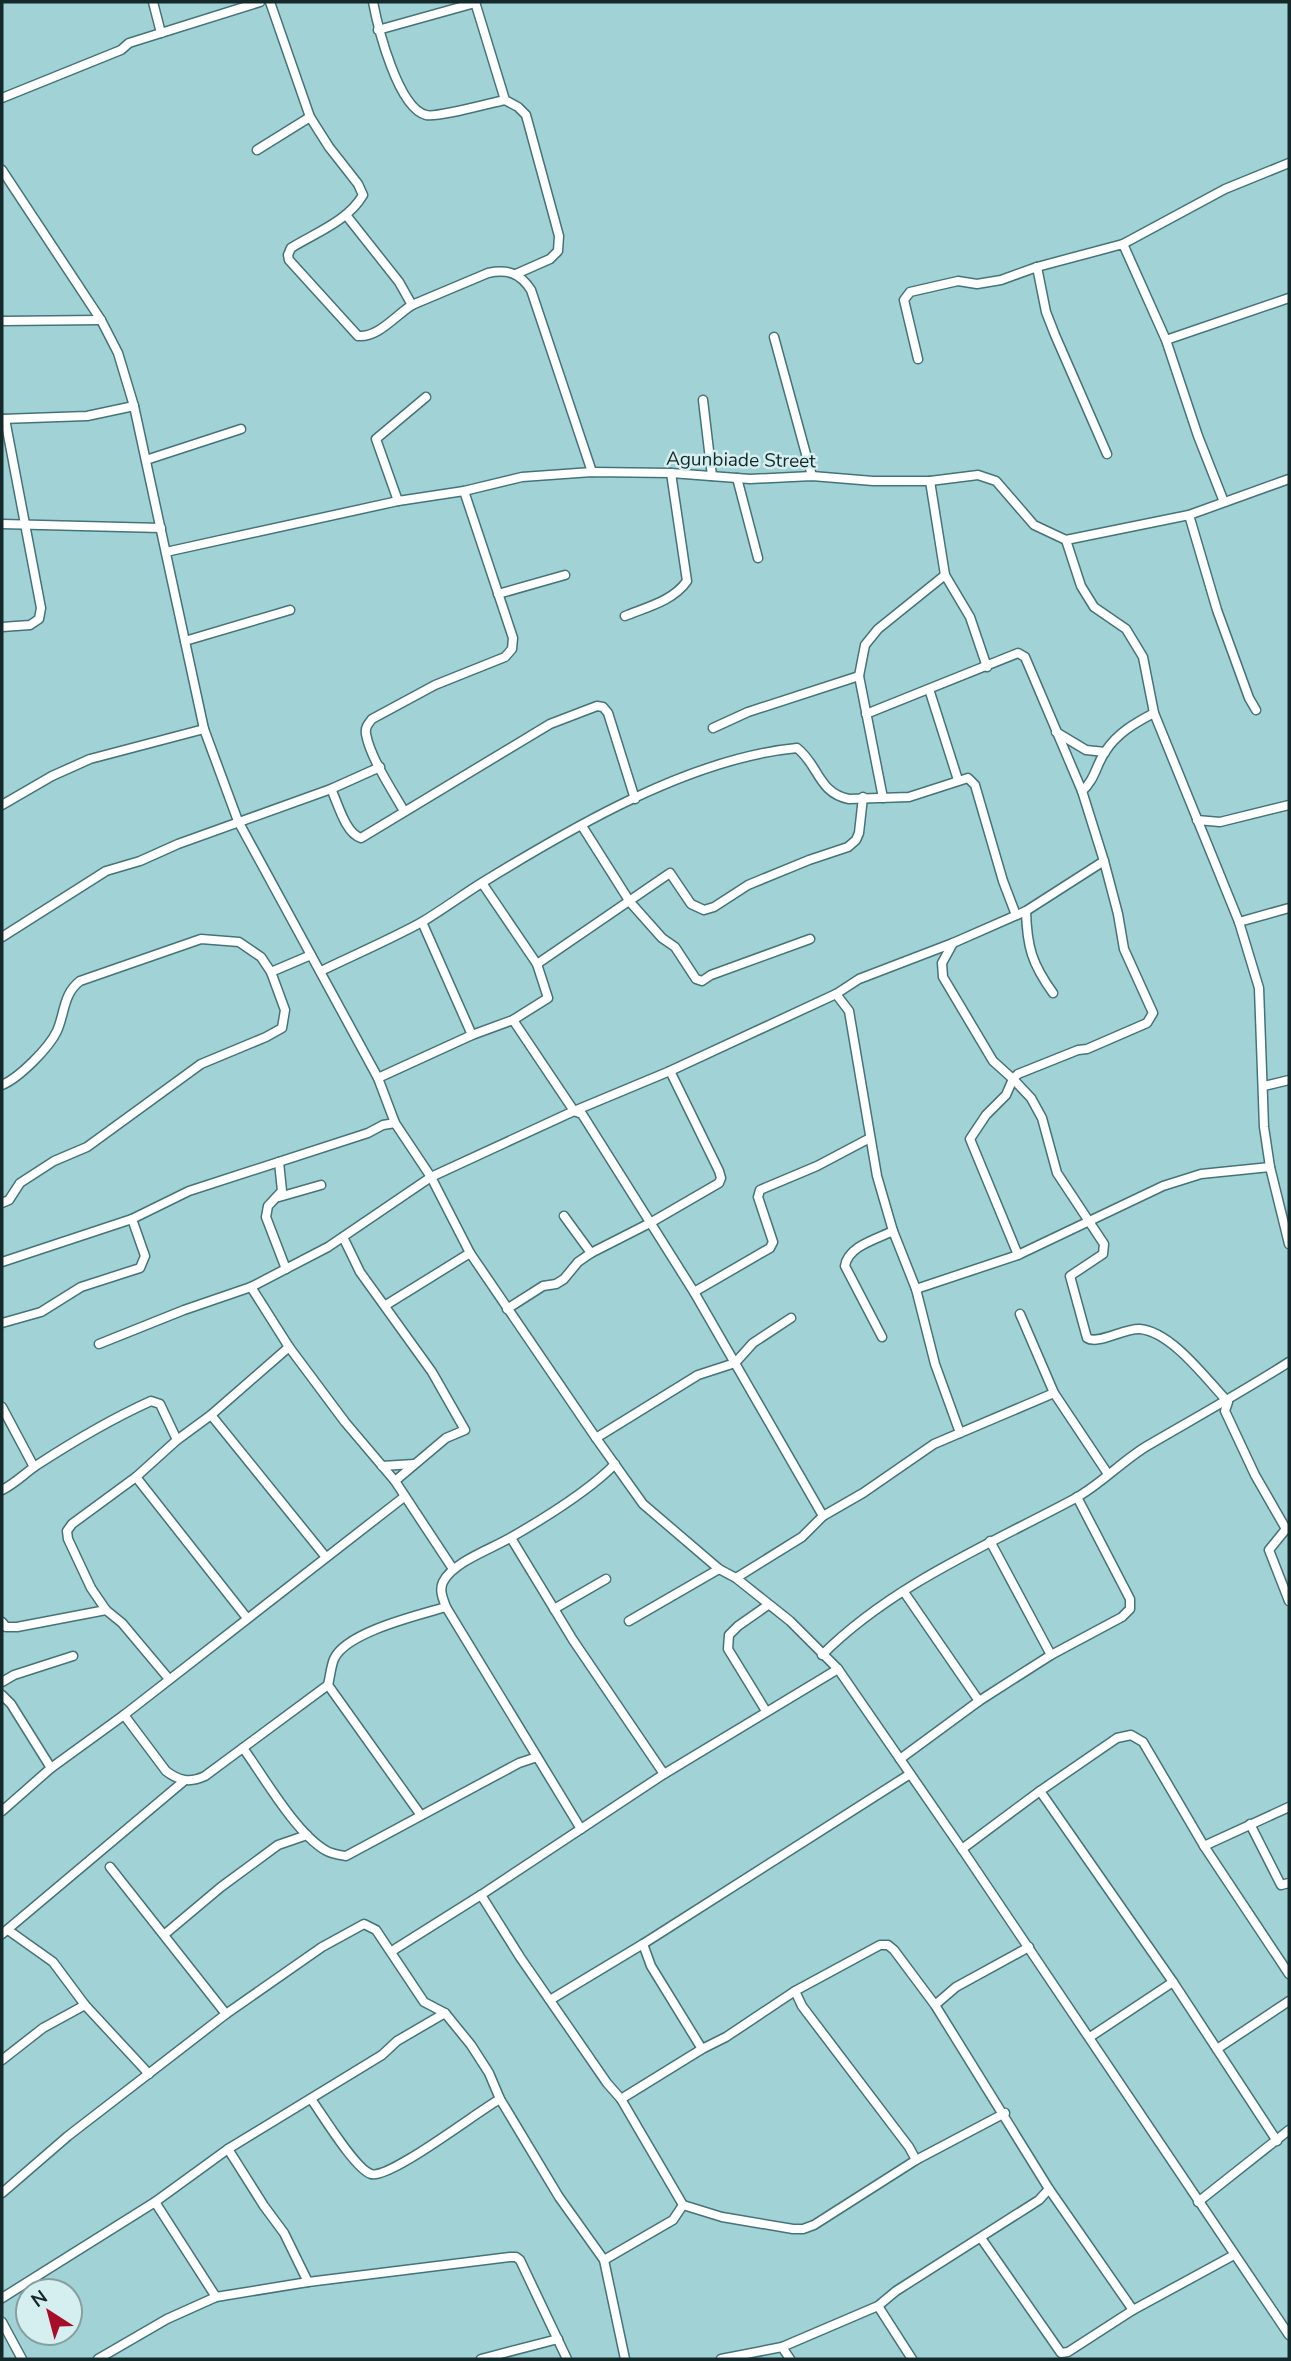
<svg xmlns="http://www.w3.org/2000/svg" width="1291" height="2361" font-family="'Nunito Sans',sans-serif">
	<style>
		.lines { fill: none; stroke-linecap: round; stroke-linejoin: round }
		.minor-casing { stroke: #447477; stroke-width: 11 }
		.minor { stroke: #fff; stroke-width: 8 }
		.labels { text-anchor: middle; stroke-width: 5; stroke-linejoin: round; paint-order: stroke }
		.street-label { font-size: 19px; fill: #15292a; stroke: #d5eeef }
	</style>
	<rect width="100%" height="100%" fill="#a0d2d6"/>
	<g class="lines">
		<defs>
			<g id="minor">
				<path d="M153 2 161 33"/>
				<path d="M270 2 310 117 329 147 358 184 363 195C348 221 315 233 291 248L288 255 289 260 358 336C378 338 396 315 412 305"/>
				<path d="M373 2C378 28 398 108 426 115 437 118 490 103 505 100"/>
				<path d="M475 2 505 100 518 107 526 115 559 236 558 251 550 259 516 274"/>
				<path d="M378 30 475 3"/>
				<path d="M2 98 121 50 129 43 260 2"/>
				<path d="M257 150 310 117"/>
				<path d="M2 170 101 320 118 353 134 406 204 729 238 821 378 1078 395 1123 431 1177 470 1253 596 1438 643 1504 719 1569 736 1578 790 1621 838 1669 962 1849 1289 2335"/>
				<path d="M346 215 399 282 412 305 488 273C508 269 520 273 531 290L592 472"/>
				<path d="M1123 244 1225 189 1289 163"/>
				<path d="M1037 267 1046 312 1055 335 1107 454"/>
				<path d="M2 321 101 320"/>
				<path d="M774 337 812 476"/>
				<path d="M1166 340 1289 298"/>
				<path d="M918 359 904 300 910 292 958 281 977 284 1001 280 1037 267 1123 244 1166 340 1198 436 1224 502"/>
				<path d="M703 400 712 476"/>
				<path d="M2 419 87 416 134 406"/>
				<path d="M146 460 241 429"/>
				<path d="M737 478 758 558"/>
				<path d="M930 481 945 575 970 617 987 667"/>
				<path d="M398 501 376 439 426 397"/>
				<path d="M1189 515 1217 610 1249 698 1256 710"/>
				<path d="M2 524 161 528"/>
				<path d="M1066 540 1081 586 1094 607 1126 629 1143 657 1154 713 1239 922 1259 988 1264 1127 1270 1167 1289 1244"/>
				<path d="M166 552 398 501 464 491 522 477 592 472 671 473 750 479 812 476 873 481H930L978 475 996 481 1034 525 1066 540 1189 515 1289 479"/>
				<path d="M498 594 565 575"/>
				<path d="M625 616C647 607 673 601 687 581L671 473"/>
				<path d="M2 627 30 625 39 619 41 608 5 419"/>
				<path d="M185 641 290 610"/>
				<path d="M929 689 958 780"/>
				<path d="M866 714 1018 653 1025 657 1082 791 1104 861 1118 914 1124 949 1153 1013 1147 1023 1087 1049 1078 1050 1018 1074 1013 1079 1006 1095 986 1115 970 1139 1018 1255"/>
				<path d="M713 728 748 712 859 676"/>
				<path d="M1056 732 1086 750 1105 752"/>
				<path d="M331 789C338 803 345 833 361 838L550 724 597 706 603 707 608 713 635 799"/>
				<path d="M1082 791C1095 780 1096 765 1105 752 1117 733 1135 723 1154 713"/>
				<path d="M883 798 859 676 865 645 878 629 945 575"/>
				<path d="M2 805 52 776 90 759 204 729"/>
				<path d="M404 811C392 790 370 757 366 734 365 727 368 724 372 719L435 685 505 657 512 649 513 638 464 491"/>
				<path d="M1197 820 1220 822 1289 805"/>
				<path d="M582 826 630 902 662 938 675 947 696 979 702 981 711 975 810 939"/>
				<path d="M1026 911C1027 947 1032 964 1053 993"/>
				<path d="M422 922 472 1035"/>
				<path d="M1239 922 1289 908"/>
				<path d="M2 937 106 871 140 861 178 844 331 789 380 767"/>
				<path d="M953 943 942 963 943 977 993 1061 1013 1079 1031 1098 1042 1118 1057 1173 1104 1244 1103 1254 1070 1276 1087 1338C1098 1345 1124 1328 1140 1329 1172 1332 1206 1379 1228 1402L1225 1411 1255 1475 1286 1529 1269 1550 1289 1601"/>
				<path d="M537 964 670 873 691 904 704 910 714 907 748 885 809 860 848 847 856 840 859 833 863 797"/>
				<path d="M321 971C354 955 389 940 422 922 442 910 461 896 480 884 571 828 690 758 797 748 819 765 818 793 849 799L909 797 968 778 975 785 1003 881 1016 915"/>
				<path d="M836 994 849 1011 877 1176 893 1231 916 1289 935 1364 960 1433"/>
				<path d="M513 1020 574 1111 582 1114 694 1292 823 1516"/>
				<path d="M378 1078 472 1035 513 1020 548 998 537 964 482 883"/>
				<path d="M2 1085C19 1078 49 1048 57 1031 65 1013 63 994 80 981L201 939 239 942 261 957 271 972 311 955"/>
				<path d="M1264 1086 1289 1080"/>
				<path d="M279 1162 282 1191 268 1206 266 1217 286 1269"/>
				<path d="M279 1197 321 1185"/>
				<path d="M2 1203 9 1200 20 1183 54 1161 87 1147 201 1064 266 1037 282 1028 285 1010 271 972"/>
				<path d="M564 1216 591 1253"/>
				<path d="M343 1237 360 1272 432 1372 465 1430 446 1438 395 1481"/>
				<path d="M2 1262 132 1219 189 1191 368 1133 383 1125 395 1123"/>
				<path d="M251 1287 289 1347 345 1422 395 1481 453 1569"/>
				<path d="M916 1289 1018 1255 1163 1186 1201 1174 1270 1167"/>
				<path d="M694 1292 770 1248 773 1242 758 1197 760 1190 817 1166 870 1138"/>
				<path d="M386 1305 470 1253"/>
				<path d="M507 1309 543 1286 556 1284 564 1279 578 1262 591 1253 650 1223 719 1183 721 1178 719 1171 670 1071"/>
				<path d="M1020 1314 1054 1393 1108 1474"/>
				<path d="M2 1323 41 1312 81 1287 140 1268 145 1256 132 1219"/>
				<path d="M882 1337 845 1266C848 1246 877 1239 893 1231"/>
				<path d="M99 1344 184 1310 251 1287 328 1247 431 1177 574 1111 670 1071 836 994 859 979 953 943 1026 911 1104 861"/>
				<path d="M2 1407 34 1467"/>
				<path d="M211 1415 325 1556"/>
				<path d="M596 1438 698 1375 735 1363 753 1343 791 1318"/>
				<path d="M382 1466 414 1464"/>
				<path d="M136 1477 247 1618"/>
				<path d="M2 1490C16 1483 25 1473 37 1465 74 1441 111 1419 151 1401L160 1404 177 1440 211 1415 289 1347"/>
				<path d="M511 1538 573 1640 664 1774"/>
				<path d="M990 1541 1051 1655"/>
				<path d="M736 1578 802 1537 823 1516 863 1493 934 1444 1054 1393"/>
				<path d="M904 1592 979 1701"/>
				<path d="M446 1607 581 1829"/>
				<path d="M554 1609 606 1579"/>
				<path d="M629 1621 719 1569"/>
				<path d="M2 1622 6 1627H17L106 1610"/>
				<path d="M822 1655C892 1585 988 1545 1074 1499 1100 1485 1122 1461 1147 1446 1195 1418 1242 1392 1289 1362"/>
				<path d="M169 1679 122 1623 106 1610 91 1588 68 1539 67 1531 72 1524 136 1477 177 1440"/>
				<path d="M2 1682 14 1675 73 1656"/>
				<path d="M328 1685 420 1814"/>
				<path d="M2 1695 11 1704 51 1768"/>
				<path d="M766 1711 728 1649 729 1635 738 1626 768 1605"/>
				<path d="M124 1715 166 1771C179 1781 190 1783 205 1776L328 1685C330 1677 331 1666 334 1659 346 1632 419 1615 446 1607 443 1599 439 1590 443 1582 453 1562 491 1549 510 1538 543 1519 589 1491 615 1464"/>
				<path d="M243 1748C264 1777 295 1832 325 1850 331 1854 339 1855 346 1856L519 1763 537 1757"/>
				<path d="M900 1759 979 1701 1051 1655 1122 1617 1130 1609V1599L1077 1497"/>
				<path d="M1040 1791 1173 1982 1277 2141"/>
				<path d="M2 1811 51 1768 124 1715 404 1497"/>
				<path d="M1250 1824 1281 1885 1289 1883"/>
				<path d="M1204 1846 1289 1807"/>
				<path d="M962 1849 1040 1791 1117 1738 1131 1735 1143 1742 1204 1846 1289 1974"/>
				<path d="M481 1895 520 1957 607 2083 621 2099 683 2205 722 2217 793 2229H803L814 2225 916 2160 1005 2113"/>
				<path d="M8 1930 53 1962 85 2005 149 2074"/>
				<path d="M2 1934 184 1781"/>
				<path d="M165 1934 221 1887 278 1845 307 1835"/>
				<path d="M643 1944 651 1966 702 2049"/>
				<path d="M392 1951 481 1895 664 1774 838 1669"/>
				<path d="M795 1991 802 2006 909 2147 916 2160"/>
				<path d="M550 2000 643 1944 910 1774"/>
				<path d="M935 2005 956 1987 1029 1947"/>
				<path d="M226 2014 322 1947 364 1924 376 1930 424 2002 445 2013 471 2045 489 2073 500 2099 559 2197 604 2260 625 2359"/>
				<path d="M1090 2037 1173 1982"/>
				<path d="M1217 2049 1289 2001"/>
				<path d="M2 2060 43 2028 85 2005"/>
				<path d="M311 2099C322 2114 355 2169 371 2174 389 2180 478 2111 500 2099"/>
				<path d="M621 2099 702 2049 726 2037 795 1991 880 1945H888L894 1950 935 2005 1049 2189 1133 2310"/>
				<path d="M2 2193 68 2136 226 2014 110 1867"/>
				<path d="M155 2202 216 2297"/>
				<path d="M1198 2202 1289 2130"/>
				<path d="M981 2238 1061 2353 1068 2352 1133 2310 1234 2255"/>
				<path d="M604 2260 673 2220 683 2205"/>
				<path d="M308 2282 284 2233 264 2206 228 2149 382 2055 397 2041 445 2013"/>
				<path d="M2 2298 155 2202 228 2149"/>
				<path d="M878 2306 912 2359"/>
				<path d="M2 2322 22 2359"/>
				<path d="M782 2347 790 2359"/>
				<path d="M98 2359 167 2319 216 2297 308 2282 510 2257H516L520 2260 567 2359"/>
				<path d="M481 2359 558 2339"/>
				<path d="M721 2359 782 2347 878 2306 896 2291 1039 2200 1049 2189"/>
			</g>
		</defs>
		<!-- minor casing -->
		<use href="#minor" class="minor-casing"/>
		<!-- minor -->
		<use href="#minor" class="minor"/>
	</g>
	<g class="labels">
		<!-- street labels -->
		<g class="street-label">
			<text transform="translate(741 459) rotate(1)" y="7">Agunbiade Street</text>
		</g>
	</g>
	<!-- border -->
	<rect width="1291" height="2361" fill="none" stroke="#15292a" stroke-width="7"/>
	<!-- north arrow -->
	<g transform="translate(49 2312) rotate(324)"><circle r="33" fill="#d5eeef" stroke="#889fa0" stroke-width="2"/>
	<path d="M0-5L12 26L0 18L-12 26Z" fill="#a60d28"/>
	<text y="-10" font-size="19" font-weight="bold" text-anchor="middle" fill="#15292a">N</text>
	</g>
</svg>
